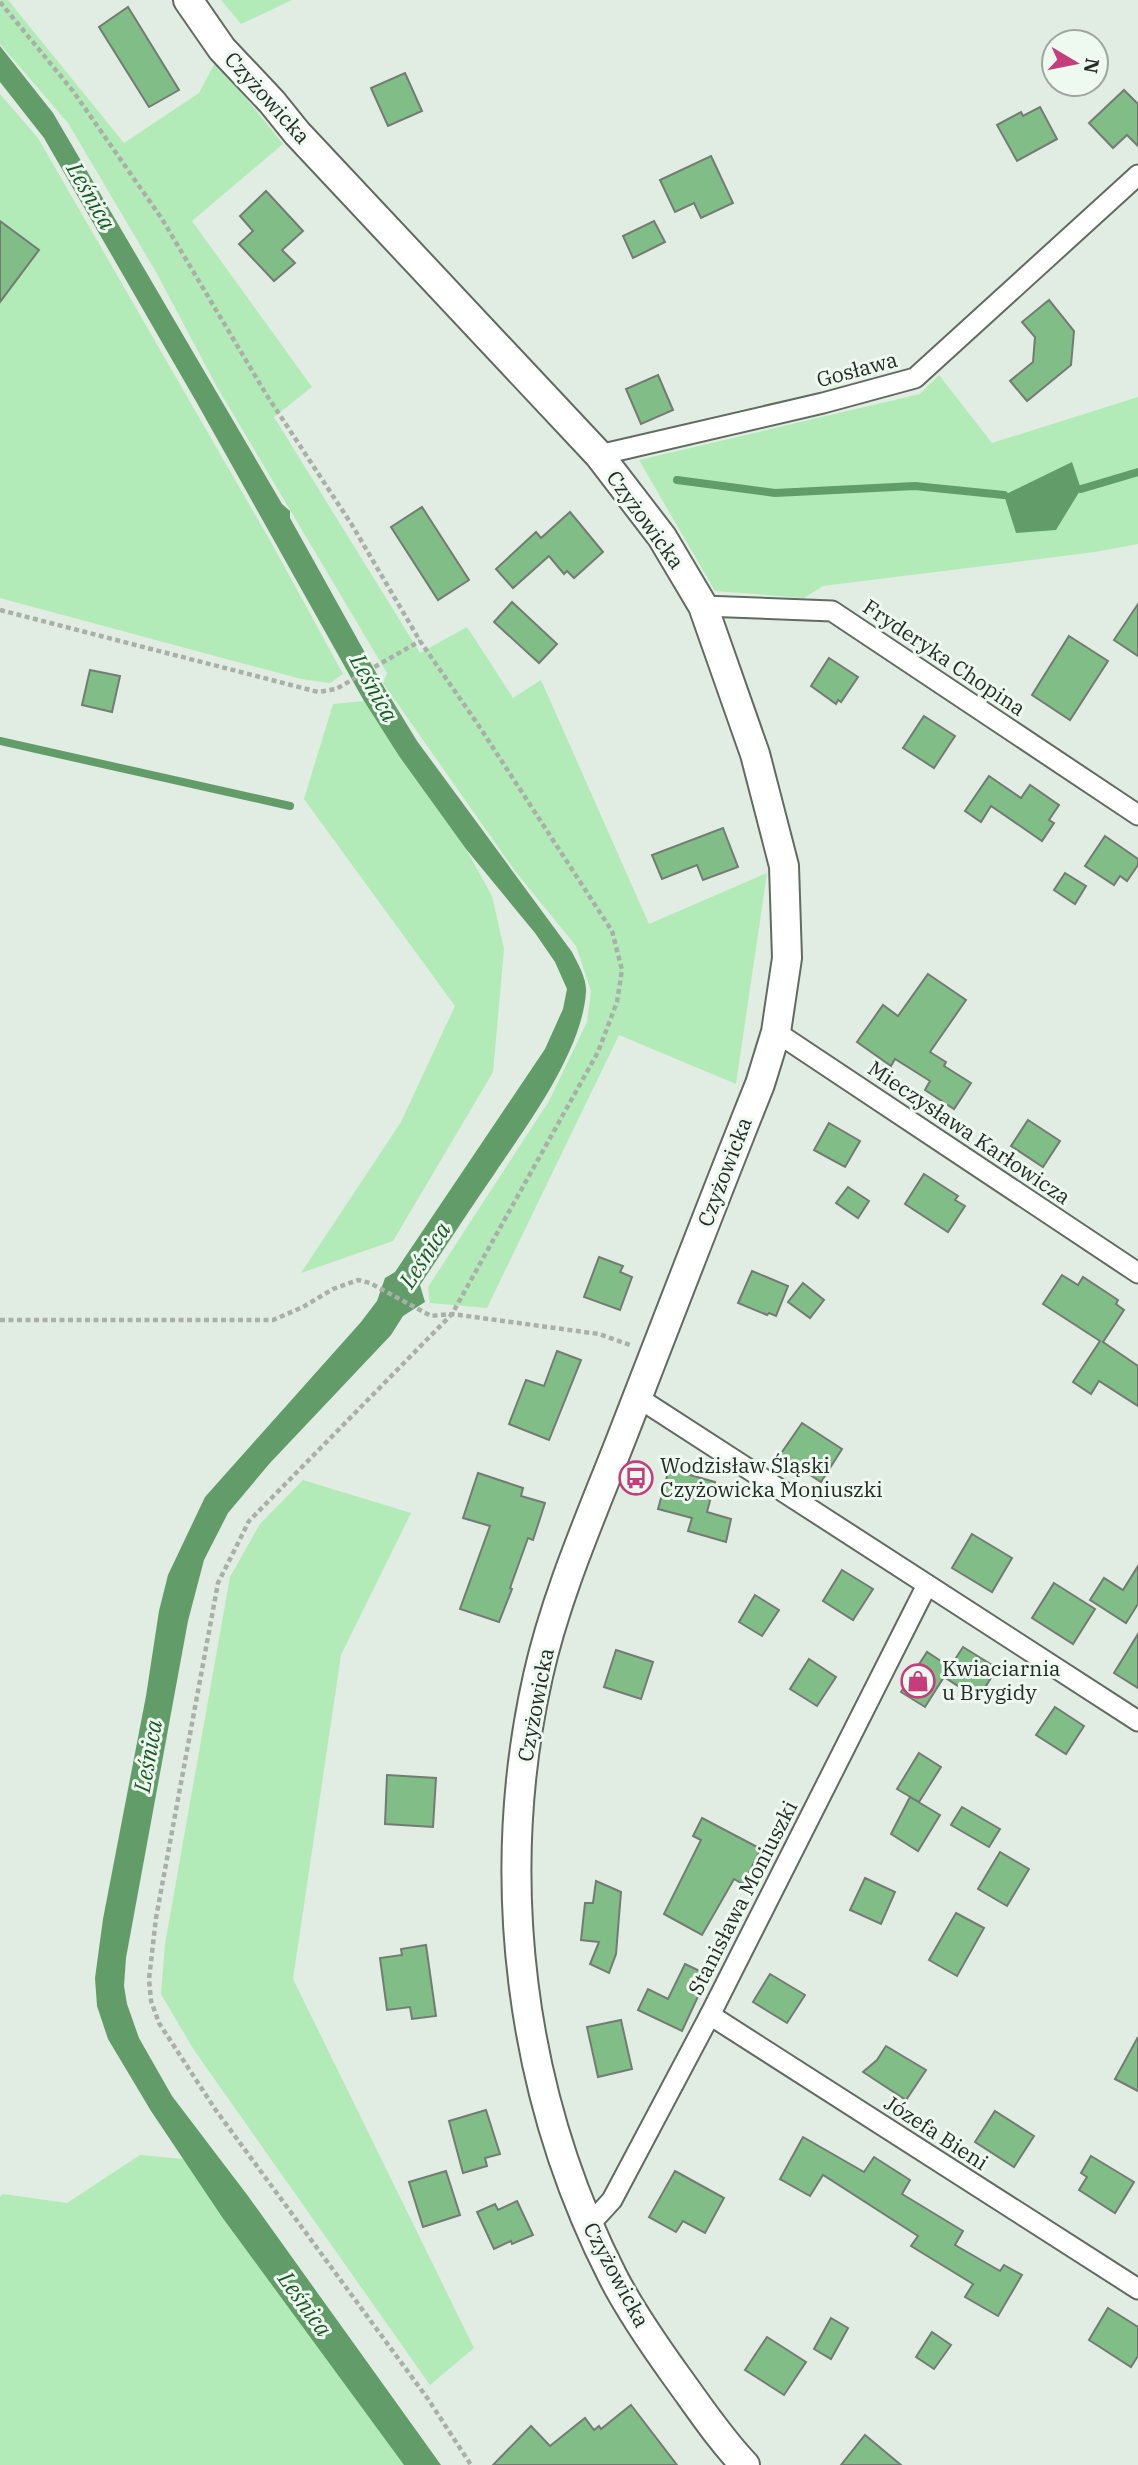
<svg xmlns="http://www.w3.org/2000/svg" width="1138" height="2465" font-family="'IBM Plex Serif',serif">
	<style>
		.green { fill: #b2ebb7 }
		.water { fill: #629d69 }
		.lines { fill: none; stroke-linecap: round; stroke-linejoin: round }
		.stream { stroke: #629d69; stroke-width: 8 }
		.building { fill: #81bd87; stroke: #737c73; stroke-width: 2 }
		.street-casing { stroke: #616b62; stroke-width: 23 }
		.secondary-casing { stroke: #616b62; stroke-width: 32 }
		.path { stroke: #a8b0a8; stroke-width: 4.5; stroke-dasharray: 5 3.5; stroke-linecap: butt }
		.street { stroke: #fff; stroke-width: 19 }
		.secondary { stroke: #fff; stroke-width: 28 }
		.labels { text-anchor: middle; stroke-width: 6; stroke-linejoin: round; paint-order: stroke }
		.street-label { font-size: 21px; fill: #262a26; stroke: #eef9ef }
		.poi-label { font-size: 21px; fill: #262a26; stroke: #eef9ef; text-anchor: start }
		.water-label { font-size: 23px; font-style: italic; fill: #1a5927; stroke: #eef9ef }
	</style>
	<rect width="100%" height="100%" fill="#e1ece2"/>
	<!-- green -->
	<g class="green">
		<path d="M0 0H8L124 143 199 93 216 61 283 144 192 221 312 387 274 417 420 653 467 627 513 698 541 680 649 924 767 873 736 1084 619 1035 487 1308 430 1303 428 1287 549 1101 587 1022 591 991 576 946 515 871 383 683 387 673 217 387 156 272 68 123 0 44Z"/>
		<path d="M221 0H292L241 24Z"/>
		<path d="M0 94 38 138 272 544 343 674 330 683 301 679 0 598Z"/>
		<path d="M939 375 992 443 1138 397V544L1095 552 823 586 804 598 715 591 639 460 920 394Z"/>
		<path d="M364 701 399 756 466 849 492 896 504 949 493 1072 393 1241 301 1273 401 1122 455 1006 304 799 333 704Z"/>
		<path d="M303 1480 411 1513 341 1655 293 1979 474 2348 430 2385 194 2050 161 1994 165 1944 230 1577 260 1524Z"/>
		<path d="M140 2155 183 2159 408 2465H0V2197L3 2194 67 2203Z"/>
	</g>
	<!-- water -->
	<g class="water">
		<path d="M0 46 53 113 282 504 290 511V518L384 687 417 741 572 952C578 964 587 979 586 992 582 1052 527 1125 495 1173 469 1210 445 1248 420 1285L425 1302 403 1316 391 1335 270 1463 228 1513 204 1560 188 1621 126 1958 124 1986 127 2004 139 2038 172 2096 248 2196 441 2465H404L222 2217 151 2111 108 2039 97 2006 95 1978 103 1919 146 1696 159 1611 168 1575 205 1497 361 1322 377 1301 385 1278 395 1272 545 1049 563 1009 567 989 555 962 535 933 466 849 399 756 364 701 197 403 44 138 0 82Z"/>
		<path d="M1072 462 1081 489 1056 530 1016 533 1004 495Z"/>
	</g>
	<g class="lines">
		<!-- stream -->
		<g class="stream">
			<path d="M677 480 775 493 915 486 1004 495"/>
			<path d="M1081 489 1138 472"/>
			<path d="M0 741 290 806"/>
		</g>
	</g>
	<!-- building -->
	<g class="building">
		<path d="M128 7 179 90 149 107 99 27Z"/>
		<path d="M405 73 422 111 388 126 371 88Z"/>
		<path d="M1124 90 1138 104V146L1127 135 1113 148 1089 123Z"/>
		<path d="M1040 107 1057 139 1017 161 997 125 1021 112 1023 116Z"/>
		<path d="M711 156 733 203 701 218 694 203 675 212 660 180Z"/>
		<path d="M266 191 303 231 282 250 295 263 274 281 239 244 253 231 240 216Z"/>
		<path d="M0 221 39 250 0 302Z"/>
		<path d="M654 221 665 242 633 258 623 236Z"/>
		<path d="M1049 300 1074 331 1071 365 1027 401 1010 381 1033 362 1035 337 1022 322Z"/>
		<path d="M658 375 673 410 641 424 626 389Z"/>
		<path d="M422 507 469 580 438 600 391 527Z"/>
		<path d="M570 512 603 552 574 578 567 571 564 574 549 556 513 588 496 569 536 532 541 538Z"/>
		<path d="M512 602 557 644 539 663 494 622Z"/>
		<path d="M1138 604V656L1114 640Z"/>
		<path d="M1069 636 1108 661 1070 720 1032 695Z"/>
		<path d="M829 658 858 677 841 702 838 700 836 704 811 686Z"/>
		<path d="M90 670 120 676 112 712 82 705Z"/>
		<path d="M924 716 955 736 934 768 903 748Z"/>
		<path d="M989 776 1021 798 1030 785 1059 805 1049 820 1054 823 1042 841 991 806 981 822 965 811Z"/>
		<path d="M723 828 738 867 703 880 697 865 662 879 652 855Z"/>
		<path d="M1105 836 1138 859V865L1127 881 1120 876 1114 885 1085 866Z"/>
		<path d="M1065 873 1086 886 1075 904 1054 890Z"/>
		<path d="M928 974 966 1000 930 1052 946 1062 944 1066 971 1083 954 1109 925 1090 930 1081 895 1059 891 1066 857 1042 883 1005 898 1016Z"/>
		<path d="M1028 1120 1060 1141 1043 1167 1011 1146Z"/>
		<path d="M829 1123 860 1141 845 1167 814 1150Z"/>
		<path d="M924 1174 958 1196 955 1200 965 1206 948 1232 905 1204Z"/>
		<path d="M848 1187 869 1201 858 1218 836 1203Z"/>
		<path d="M599 1257 623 1266 620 1272 632 1277 620 1310 584 1297Z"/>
		<path d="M752 1271 788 1286 776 1316 769 1313 767 1315 738 1303Z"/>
		<path d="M1062 1275 1078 1285 1083 1277 1118 1300 1116 1304 1124 1310 1103 1342 1138 1366V1406L1099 1381 1091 1394 1073 1382 1100 1341 1043 1304Z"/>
		<path d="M803 1283 824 1300 810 1318 788 1302Z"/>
		<path d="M557 1351 581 1360 549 1440 509 1424 526 1380 544 1386Z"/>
		<path d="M802 1423 842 1449 821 1482 780 1455Z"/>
		<path d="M669 1469 715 1482 707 1512 731 1519 726 1542 688 1531 692 1518 658 1509Z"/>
		<path d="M478 1473 523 1488 521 1496 545 1503 533 1540 528 1538 510 1588 512 1589 499 1622 460 1609 490 1526 463 1518Z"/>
		<path d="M972 1534 1012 1558 992 1592 952 1568Z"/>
		<path d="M1138 1566V1604L1126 1623 1090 1600 1104 1578 1123 1590Z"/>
		<path d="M842 1570 873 1589 853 1620 823 1601Z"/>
		<path d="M1054 1583 1095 1609 1073 1644 1032 1618Z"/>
		<path d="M755 1595 779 1610 762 1636 739 1622Z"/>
		<path d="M1138 1634V1688L1114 1673Z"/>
		<path d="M963 1647 997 1668 978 1699 944 1677 925 1707 901 1692 927 1652 950 1667 947 1672Z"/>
		<path d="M616 1650 653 1662 641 1699 604 1687Z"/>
		<path d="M809 1659 836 1677 817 1706 790 1689Z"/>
		<path d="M1055 1707 1084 1726 1066 1754 1036 1735Z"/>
		<path d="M919 1753 941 1767 919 1802 897 1789Z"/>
		<path d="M387 1775 436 1778 433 1827 385 1824Z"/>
		<path d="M910 1797 940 1815 918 1851 891 1834Z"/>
		<path d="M962 1807 1000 1829 989 1847 951 1825Z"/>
		<path d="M702 1818 761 1849 743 1884 734 1879 702 1935 664 1914 701 1840 693 1836Z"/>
		<path d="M1000 1852 1029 1869 1007 1906 978 1889Z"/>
		<path d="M865 1878 895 1892 881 1924 850 1910Z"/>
		<path d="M596 1881 621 1892 616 1954 609 1973 590 1964 599 1942 581 1940 585 1903H593Z"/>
		<path d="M956 1913 984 1928 957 1976 929 1960Z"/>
		<path d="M426 1945 436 2016 412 2019 410 2007 387 2010 380 1958 402 1955 401 1949Z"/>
		<path d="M685 1964 708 1975 682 2031 638 2010 648 1989 668 1999Z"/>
		<path d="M770 1974 805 1995 787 2023 753 2002Z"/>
		<path d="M621 2020 632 2069 598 2077 587 2027Z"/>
		<path d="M1138 2037V2091L1115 2079Z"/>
		<path d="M886 2046 926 2070 906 2100 863 2072 877 2060Z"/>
		<path d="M486 2110 500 2154 485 2158 487 2166 463 2173 449 2121Z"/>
		<path d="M995 2111 1034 2136 1014 2167 975 2142Z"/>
		<path d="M803 2137 864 2172 874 2157 910 2180 902 2194 963 2231 955 2245 1000 2271 1004 2265 1022 2275 998 2316 965 2297 973 2284 911 2246 918 2236 823 2175 810 2196 780 2179Z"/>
		<path d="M1091 2156 1134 2182 1115 2213 1079 2190 1087 2177 1081 2173Z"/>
		<path d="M446 2171 460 2215 423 2227 409 2182Z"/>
		<path d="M675 2171 724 2198 705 2233 683 2221 676 2232 649 2217Z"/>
		<path d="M517 2201 533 2235 512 2244 511 2241 494 2249 477 2212 495 2204 498 2210Z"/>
		<path d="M1108 2308 1138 2327V2356L1131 2367 1089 2340Z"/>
		<path d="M831 2318 848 2328 831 2359 814 2349Z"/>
		<path d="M932 2332 951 2345 934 2369 916 2357Z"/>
		<path d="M767 2337 806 2362 784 2395 745 2370Z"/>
		<path d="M631 2405 677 2465H493L531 2426 550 2446 585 2418 594 2430 599 2426 601 2429Z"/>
		<path d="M865 2435 901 2465H841Z"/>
	</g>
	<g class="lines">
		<defs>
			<g id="street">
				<path d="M599 455 823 403 915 378 1138 175"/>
				<path d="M703 606 832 611 1138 815"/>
				<path d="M776 1032 1138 1273"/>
				<path d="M637 1397 1138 1721"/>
				<path d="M710 2015 1138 2289"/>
				<path d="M589 2225 612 2200 710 2015 927 1585"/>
			</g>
			<path id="secondary" d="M188 0 222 49 272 102 297 133 599 455 662 537 703 606 755 754 784 866 787 958 776 1032 760 1084C713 1201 668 1319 622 1437 592 1514 556 1595 538 1676 493 1877 519 2093 613 2277 631 2312 654 2345 677 2377 699 2407 719 2438 745 2465"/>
		</defs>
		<!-- street casing -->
		<use href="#street" class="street-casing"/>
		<!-- secondary casing -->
		<use href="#secondary" class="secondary-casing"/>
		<!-- path -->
		<g class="path">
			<path d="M0 2 73 91 162 219 266 394 352 525 420 641 477 723 612 931 622 970 617 1002 598 1052 452 1314 249 1521 218 1583 156 1918 149 1979 151 2001 159 2023 215 2109 428 2399 471 2465"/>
			<path d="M0 610 318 692 336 689 420 641"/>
			<path d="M0 1320H273L303 1307 333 1289 358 1280 370 1283 431 1316 452 1314 599 1334 630 1345"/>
		</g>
		<!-- street -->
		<use href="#street" class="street"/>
		<!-- secondary -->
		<use href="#secondary" class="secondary"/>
	</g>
	<!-- icons -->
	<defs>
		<symbol id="bus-ring" viewBox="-11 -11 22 22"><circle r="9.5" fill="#eef9ef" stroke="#c53d7a" stroke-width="1.5"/><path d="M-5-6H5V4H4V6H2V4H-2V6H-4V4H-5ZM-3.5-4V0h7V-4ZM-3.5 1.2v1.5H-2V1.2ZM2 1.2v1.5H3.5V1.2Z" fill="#c53d7a"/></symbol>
		<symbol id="shop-ring" viewBox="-11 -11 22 22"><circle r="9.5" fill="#eef9ef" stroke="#c53d7a" stroke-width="1.5"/><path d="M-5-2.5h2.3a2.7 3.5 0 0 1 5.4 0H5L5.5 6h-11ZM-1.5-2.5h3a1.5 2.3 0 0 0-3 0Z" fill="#c53d7a"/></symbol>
	</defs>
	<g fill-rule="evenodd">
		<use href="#bus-ring" x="617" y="1459" width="38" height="38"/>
		<use href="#shop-ring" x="899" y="1662" width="38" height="38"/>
	</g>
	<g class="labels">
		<!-- street labels -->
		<g class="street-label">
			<text transform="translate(267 98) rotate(48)" y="7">Czyżowicka</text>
			<text transform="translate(857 370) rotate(-15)" y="7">Gosława</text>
			<text transform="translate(645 520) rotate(54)" y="7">Czyżowicka</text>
			<text transform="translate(944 658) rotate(34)" y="7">Fryderyka Chopina</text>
			<text transform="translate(969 1133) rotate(34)" y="7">Mieczysława Karłowicza</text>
			<text transform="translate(725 1172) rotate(-69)" y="7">Czyżowicka</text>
			<text transform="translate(536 1705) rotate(-79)" y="7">Czyżowicka</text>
			<text transform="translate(743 1898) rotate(-63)" y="7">Stanisława Moniuszki</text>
			<text transform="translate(936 2133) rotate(33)" y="7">Józefa Bieni</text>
			<text transform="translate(616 2275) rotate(62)" y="7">Czyżowicka</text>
		</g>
		<!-- poi labels -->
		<g class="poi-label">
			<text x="660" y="1473">Wodzisław Śląski<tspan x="660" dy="24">Czyżowicka Moniuszki</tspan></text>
			<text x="942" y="1676">Kwiaciarnia<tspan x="942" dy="24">u Brygidy</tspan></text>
		</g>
		<!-- water labels -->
		<g class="water-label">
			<text transform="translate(91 196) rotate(60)" y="8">Leśnica</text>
			<text transform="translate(374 688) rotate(61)" y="8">Leśnica</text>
			<text transform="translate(425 1255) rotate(-57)" y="8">Leśnica</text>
			<text transform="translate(148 1756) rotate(-80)" y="8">Leśnica</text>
			<text transform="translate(305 2304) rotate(54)" y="8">Leśnica</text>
		</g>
	</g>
	<!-- north arrow -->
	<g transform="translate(1075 63) rotate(100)"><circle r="33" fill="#eef9ef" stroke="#9ea69f" stroke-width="2"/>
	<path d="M0-5L12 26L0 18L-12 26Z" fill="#c53d7a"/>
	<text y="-10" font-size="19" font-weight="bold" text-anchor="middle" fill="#262a26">N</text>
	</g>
</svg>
